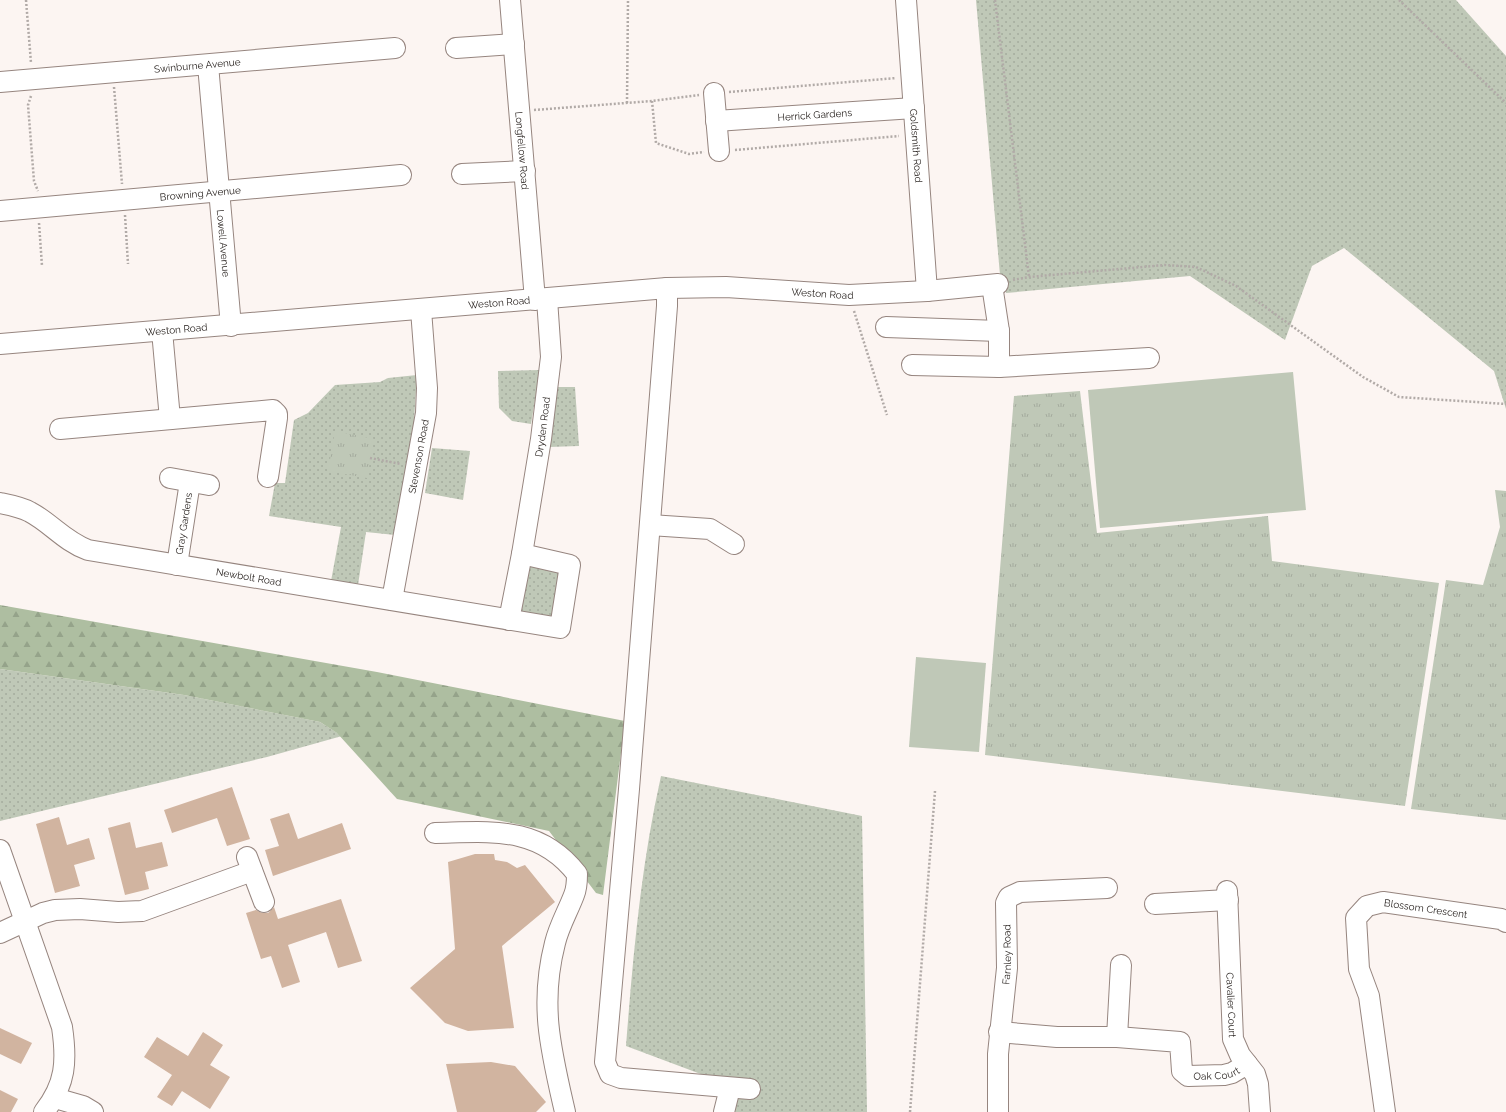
<svg xmlns="http://www.w3.org/2000/svg" width="1506" height="1112" font-family="Raleway,sans-serif">
	<style>
		.grass { fill: url(#grass-dots) }
		.forest { fill: url(#forest-firs) }
		.park { fill: url(#park-tufts) }
		.pitch { fill: #bfc8b7 }
		.building { fill: #d1b4a0 }
		.lines { fill: none; stroke-linecap: round; stroke-linejoin: round }
		.minor-casing { stroke: #96857f; stroke-width: 22 }
		.path { stroke: #b1aaa7; stroke-width: 2.5; stroke-dasharray: 2 2; stroke-linecap: butt }
		.minor { stroke: #fff; stroke-width: 20 }
		.labels { text-anchor: middle; stroke-width: 4; stroke-linejoin: round; paint-order: stroke }
		.street-label { font-size: 10px; fill: #231d1a; stroke: #fcf5f2 }
	</style>
	<defs>
		<pattern id="grass-dots" width="8" height="8" patternUnits="userSpaceOnUse"><rect width="8" height="8" fill="#bfc8b7"/><path d="M2 2h.1M6 6h.1" fill="none" stroke="#a4ab9d" stroke-width="1.8" stroke-linecap="round"/></pattern>
		<pattern id="forest-firs" width="22" height="20" patternUnits="userSpaceOnUse"><rect width="22" height="20" fill="#aebea1"/><path d="M5 1l3.5 6h-7zM16 11l3.5 6h-7z" fill="#95a38a"/></pattern>
		<pattern id="park-tufts" width="24" height="20" patternUnits="userSpaceOnUse"><rect width="24" height="20" fill="#bfc8b7"/><path d="M3 7l-1-3M5 7V3M7 7l1-3M15 17l-1-3M17 17v-4M19 17l1-3" fill="none" stroke="#a4ab9d"/></pattern>
	</defs>
	<rect width="100%" height="100%" fill="#fcf5f2"/>
	<!-- grass -->
	<g class="grass">
		<path d="M976 0H1456L1506 56V409L1494 371 1344 248 1312 266 1285 340 1190 276 1006 293V282L1000 275Z"/>
		<path d="M540 370 531 424 512 421 499 408 498 371Z"/>
		<path d="M417 375 414 421 395 535 366 532 358 585 331 581 341 527 269 516 275 483H285L294 420 308 413 335 385 380 382 388 378Z"/>
		<path d="M558 387H575L579 446 549 447Z"/>
		<path d="M432 448 470 451 463 500 425 493Z"/>
		<path d="M528 565 561 568 556 618 523 613 520 609Z"/>
		<path d="M0 669 184 695 320 722 342 736 267 757 0 821Z"/>
		<path d="M661 776 862 816 867 1112H731L738 1088 626 1046C633 956 641 865 661 776Z"/>
	</g>
	<!-- forest -->
	<path class="forest" d="M0 605 377 672 625 721 603 895 596 893 549 831 397 799 337 733 320 722 184 695 0 669Z"/>
	<!-- park -->
	<g class="park">
		<path d="M1080 391 1097 533 1268 516 1272 561 1439 583 1405 806 985 755 1014 396Z"/>
		<path d="M335 431 374 439 367 478 328 471Z"/>
		<path d="M1495 490 1506 491V820L1411 809 1446 580 1483 585 1500 527Z"/>
	</g>
	<!-- pitch -->
	<g class="pitch">
		<path d="M1293 372 1306 510 1100 528 1088 390Z"/>
		<path d="M916 657 986 663 979 752 909 747Z"/>
	</g>
	<!-- building -->
	<g class="building">
		<path d="M232 787 250 839 227 846 217 818 172 833 164 810Z"/>
		<path d="M289 813 298 839 342 823 351 849 273 876 265 850 279 846 270 819Z"/>
		<path d="M59 817 67 845 89 838 95 859 74 865 80 886 55 893 36 824Z"/>
		<path d="M130 822 136 848 162 842 168 866 145 872 149 889 125 895 108 828Z"/>
		<path d="M475 854H494L495 860 507 862 517 868 525 865 555 902 502 946 514 1028 468 1031 445 1023 410 988 455 949 448 862Z"/>
		<path d="M341 899 362 961 338 968 326 932 288 945 300 982 282 988 271 956 261 959 246 913 256 910 262 913H268L274 907 278 919Z"/>
		<path d="M0 1028 32 1043 21 1064 0 1054Z"/>
		<path d="M203 1032 223 1045 210 1065 230 1077 210 1109 182 1091 172 1106 157 1097 172 1075 144 1057 157 1037 188 1056Z"/>
		<path d="M491 1062 515 1066 546 1102 536 1112H457L446 1064Z"/>
		<path d="M0 1090 18 1099 11 1112H0Z"/>
	</g>
	<g class="lines">
		<defs>
			<g id="minor">
				<path id="s1" d="M510 0 535 300"/>
				<path id="s2" d="M906 0 927 291"/>
				<path d="M456 48 514 44"/>
				<path id="s3" d="M208 65 231 326"/>
				<path id="s4" d="M0 82 395 48"/>
				<path d="M714 93 719 151"/>
				<path id="s5" d="M716 121 914 108"/>
				<path d="M462 174 525 171"/>
				<path id="s6" d="M0 211 401 175"/>
				<path d="M992 285 999 331V367"/>
				<path d="M667 288V306L629 789 605 1062 610 1074 621 1078 750 1089"/>
				<path d="M886 327 999 331"/>
				<path d="M162 331 170 419"/>
				<path id="s7" d="M0 344 667 288 726 287 849 295 927 291 998 284"/>
				<path d="M912 365 999 367 1149 358"/>
				<path d="M60 429 273 410 277 414V418L268 477"/>
				<path d="M170 478 209 485"/>
				<path id="s8" d="M0 503C10 505 21 507 30 512 51 523 64 541 88 550L560 628 570 565 522 554"/>
				<path d="M650 525 710 529 734 544"/>
				<path id="s9" d="M177 565 190 482"/>
				<path id="s10" d="M392 600 426 413 427 388 421 310"/>
				<path id="s11" d="M509 620 522 554 541 439 551 357 547 299"/>
				<path d="M435 833C491 832 539 825 577 874 577 880 577 888 574 895 568 911 559 926 555 943 539 1005 551 1051 565 1112"/>
				<path d="M0 850 62 1027C67 1061 66 1084 44 1112"/>
				<path d="M247 857 264 902"/>
				<path id="s12" d="M1227 891 1233 1039 1240 1055 1255 1074 1258 1084 1260 1112"/>
				<path d="M1155 904 1228 900"/>
				<path d="M0 933 43 913 55 910 80 909 118 912 142 911 252 871"/>
				<path id="s13" d="M999 1032 1057 1037H1117L1180 1042 1182 1071 1188 1076 1224 1075 1232 1073 1247 1064"/>
				<path d="M1117 1037 1121 965"/>
				<path d="M55 1098 83 1106 93 1112"/>
				<path d="M724 1112 730 1088"/>
				<path id="s14" d="M998 1112V1054L1007 968 1006 903 1009 897 1020 892 1107 888"/>
				<path id="s15" d="M1385 1112 1369 996 1359 969 1356 918 1367 906 1383 902 1501 919 1506 922"/>
			</g>
		</defs>
		<!-- minor casing -->
		<use href="#minor" class="minor-casing"/>
		<!-- path -->
		<g class="path">
			<path d="M26 0 31 63"/>
			<path d="M995 0 1029 277"/>
			<path d="M1399 0 1506 103"/>
			<path d="M114 87 122 184"/>
			<path d="M729 92 896 78"/>
			<path d="M31 96 28 105 34 181 38 191"/>
			<path d="M652 101 656 143 689 154 704 152"/>
			<path d="M627 103 628 0"/>
			<path d="M534 110 652 101 699 95"/>
			<path d="M735 150 899 136"/>
			<path d="M125 215 128 264"/>
			<path d="M39 223 42 266"/>
			<path d="M1013 280 1029 277 1165 265 1196 267 1236 286 1363 377 1399 397 1506 404"/>
			<path d="M854 311 887 415"/>
			<path d="M370 458 401 464"/>
			<path d="M910 1112 935 791"/>
		</g>
		<!-- minor -->
		<use href="#minor" class="minor"/>
	</g>
	<g class="labels">
		<!-- street labels -->
		<g class="street-label">
			<text dy="4" stroke="none"><textPath href="#s4" startOffset="198">Swinburne Avenue</textPath></text>
			<text dy="4" stroke="none"><textPath href="#s5" startOffset="99">Herrick Gardens</textPath></text>
			<text dy="4" stroke="none"><textPath href="#s2" startOffset="146">Goldsmith Road</textPath></text>
			<text dy="4" stroke="none"><textPath href="#s1" startOffset="151">Longfellow Road</textPath></text>
			<text dy="4" stroke="none"><textPath href="#s6" startOffset="201">Browning Avenue</textPath></text>
			<text dy="4" stroke="none"><textPath href="#s3" startOffset="179">Lowell Avenue</textPath></text>
			<text dy="4" stroke="none"><textPath href="#s7" startOffset="825">Weston Road</textPath></text>
			<text dy="4" stroke="none"><textPath href="#s7" startOffset="501">Weston Road</textPath></text>
			<text dy="4" stroke="none"><textPath href="#s7" startOffset="177">Weston Road</textPath></text>
			<text dy="4" stroke="none"><textPath href="#s11" startOffset="196">Dryden Road</textPath></text>
			<text dy="4" stroke="none"><textPath href="#s10" startOffset="146">Stevenson Road</textPath></text>
			<text dy="4" stroke="none"><textPath href="#s9" startOffset="42">Gray Gardens</textPath></text>
			<text dy="4" stroke="none"><textPath href="#s8" startOffset="264">Newbolt Road</textPath></text>
			<text dy="4" stroke="none"><textPath href="#s15" startOffset="273">Blossom Crescent</textPath></text>
			<text dy="4" stroke="none"><textPath href="#s14" startOffset="158">Farnley Road</textPath></text>
			<text dy="4" stroke="none"><textPath href="#s12" startOffset="114">Cavalier Court</textPath></text>
			<text dy="4" stroke="none"><textPath href="#s13" startOffset="247">Oak Court</textPath></text>
		</g>
	</g>
</svg>
